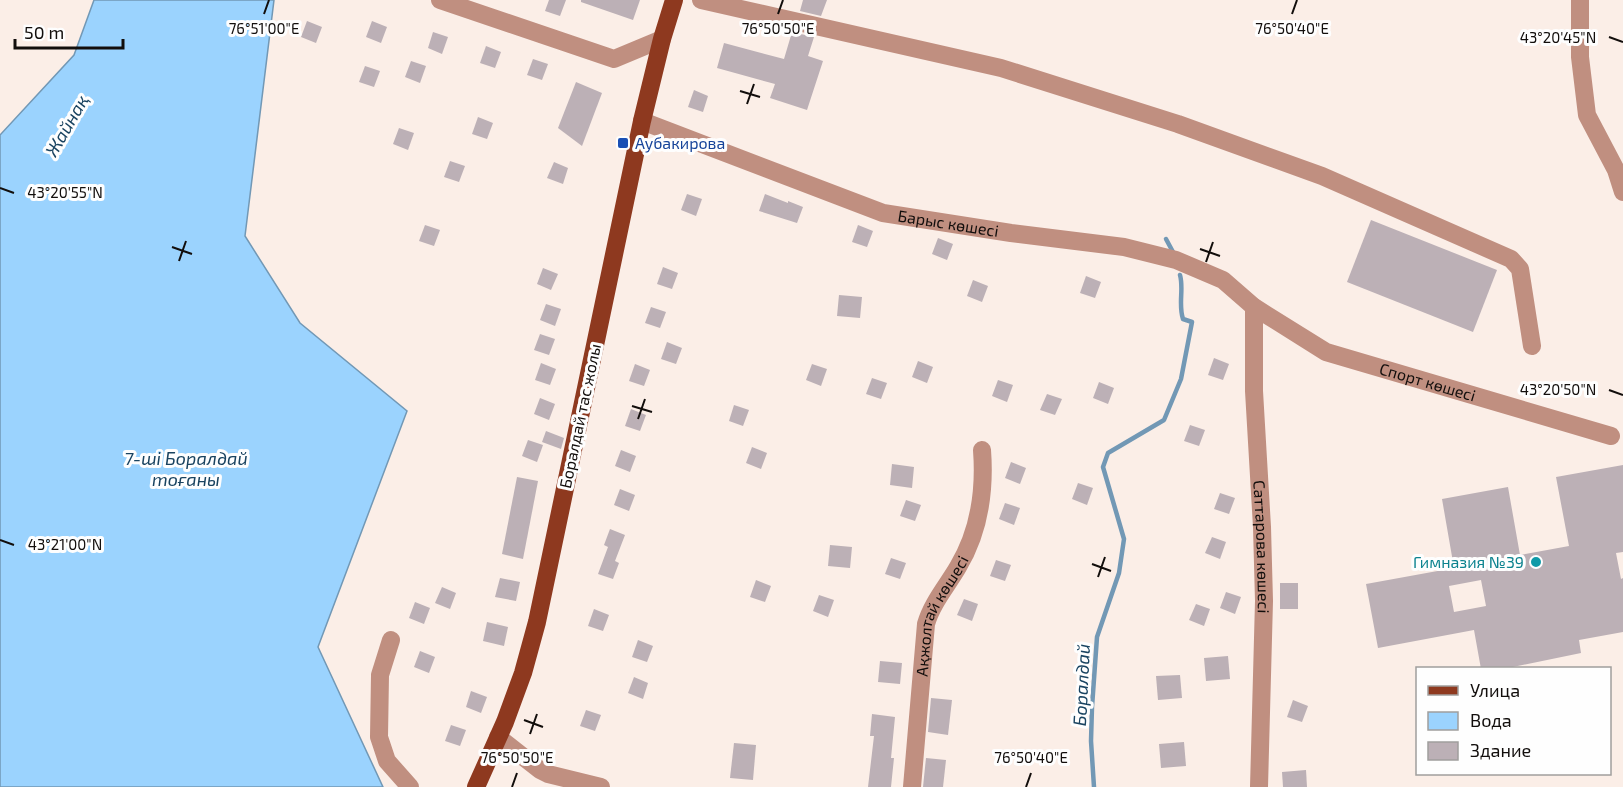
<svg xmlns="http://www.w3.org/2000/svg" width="1623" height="787" font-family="'Exo 2',sans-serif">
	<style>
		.water { fill: #9bd3fe; stroke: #7298b5; stroke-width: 1.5 }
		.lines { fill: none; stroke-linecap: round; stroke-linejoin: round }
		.stream { stroke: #7298b5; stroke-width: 4.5 }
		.building { fill: #bcb0b6; fill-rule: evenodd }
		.minor { stroke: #c08f80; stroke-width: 18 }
		.major { stroke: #8e391f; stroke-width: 18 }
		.ticks { fill: none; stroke: #120e0c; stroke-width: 2 }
		.transit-dot { fill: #1a4fb4; stroke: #fefefe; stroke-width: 2 }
		.culture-dot { fill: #0f9aa8; stroke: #fefefe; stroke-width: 2 }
		.labels { text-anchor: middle; stroke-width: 6; stroke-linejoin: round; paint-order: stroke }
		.transit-label { font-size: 16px; fill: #164399; stroke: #fefefe; text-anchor: start }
		.street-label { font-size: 16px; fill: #120e0c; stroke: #fefefe }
		.culture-label { font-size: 16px; fill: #0d838f; stroke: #fefefe; text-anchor: end }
		.water-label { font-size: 18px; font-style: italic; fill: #194360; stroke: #fefefe }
		.ticks-label { font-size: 15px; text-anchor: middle; fill: #120e0c; stroke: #fefefe; stroke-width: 6; stroke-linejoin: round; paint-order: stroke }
	</style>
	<rect width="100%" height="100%" fill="#fbeee7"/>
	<!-- water -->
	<path class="water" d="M94 0H274L245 236 300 323 407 411 318 647 383 787H0V135L74 55Z"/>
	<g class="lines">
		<!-- stream -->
		<g class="stream">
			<path d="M1166 239 1173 252"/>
			<path d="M1094 787 1091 741 1092 707 1097 637 1119 573 1124 539 1103 467 1108 453 1164 420 1181 379 1192 322 1183 319C1178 304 1184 289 1180 275"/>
		</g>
	</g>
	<!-- building -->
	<g class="building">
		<path d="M549 0H566L560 16 545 11Z"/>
		<path d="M581 0H640L633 20 581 2Z"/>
		<path d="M803 0H827L821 16 800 11Z"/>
		<path d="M307 21 322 27 316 43 301 37Z"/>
		<path d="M372 21 387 27 381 43 366 37Z"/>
		<path d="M433 32 448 37 442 54 428 48Z"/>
		<path d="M792 32 814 37 808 56 823 61 807 110 770 98 775 84 717 68 724 43 784 59Z"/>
		<path d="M486 46 501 52 495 68 480 63Z"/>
		<path d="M533 59 548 64 542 80 527 75Z"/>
		<path d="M411 61 426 66 420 83 405 77Z"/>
		<path d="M365 66 380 71 374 87 359 82Z"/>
		<path d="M576 82 602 93 582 146 558 128Z"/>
		<path d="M694 90 708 96 703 112 688 107Z"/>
		<path d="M478 117 493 123 487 139 472 134Z"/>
		<path d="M399 128 414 133 408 150 393 144Z"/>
		<path d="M450 161 465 166 459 182 444 177Z"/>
		<path d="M554 162 568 168 563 184 547 178Z"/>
		<path d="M687 194 702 199 696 216 681 210Z"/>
		<path d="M765 194 788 203V201L803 207 797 223 759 211Z"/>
		<path d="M1371 220 1497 270 1473 332 1347 282Z"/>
		<path d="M425 225 440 230 434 246 419 241Z"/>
		<path d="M858 225 873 231 867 247 852 242Z"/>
		<path d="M938 238 953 244 947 260 932 254Z"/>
		<path d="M663 267 678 273 672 289 657 284Z"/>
		<path d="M543 268 558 274 551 290 537 284Z"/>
		<path d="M1086 276 1101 282 1095 298 1080 293Z"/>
		<path d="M973 280 988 286 982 302 967 296Z"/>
		<path d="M839 295 862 297 860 318 837 316Z"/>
		<path d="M546 304 561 309 555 326 540 320Z"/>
		<path d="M651 307 666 312 660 328 645 323Z"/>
		<path d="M540 334 555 339 549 355 534 350Z"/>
		<path d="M667 342 682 348 676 364 661 359Z"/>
		<path d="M1214 358 1229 364 1223 380 1208 375Z"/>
		<path d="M918 361 933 367 927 383 912 377Z"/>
		<path d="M541 363 556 369 550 385 535 380Z"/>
		<path d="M635 364 650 370 644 386 629 381Z"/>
		<path d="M812 364 827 369 821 386 806 380Z"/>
		<path d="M872 378 887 383 881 399 866 394Z"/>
		<path d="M998 380 1013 385 1007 402 992 396Z"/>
		<path d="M1099 382 1114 388 1108 404 1093 398Z"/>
		<path d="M1047 394 1062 399 1055 415 1040 410Z"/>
		<path d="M540 398 555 404 549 420 534 414Z"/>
		<path d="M734 405 749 410 743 426 729 421Z"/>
		<path d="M631 409 646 415 640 431 625 426Z"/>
		<path d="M1190 425 1205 430 1199 446 1184 441Z"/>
		<path d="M546 431 564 438 561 449 542 442Z"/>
		<path d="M528 440 543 445 537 462 522 456Z"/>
		<path d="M752 447 767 453 761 469 746 463Z"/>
		<path d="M621 450 636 456 630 472 615 466Z"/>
		<path d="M1011 462 1026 468 1020 484 1005 478Z"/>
		<path d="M892 464 914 467 912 488 890 485Z"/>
		<path d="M1623 465V552L1616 553 1621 579 1623 578V632L1579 640 1581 653 1503 669H1481L1474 630 1378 648 1366 584 1454 568 1442 499 1508 487 1520 555 1569 546 1556 477ZM1481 580 1486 606 1454 612 1449 586Z"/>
		<path d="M517 477 538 481 523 559 502 554Z"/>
		<path d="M1078 483 1093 488 1087 505 1072 499Z"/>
		<path d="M620 489 635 495 629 511 614 505Z"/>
		<path d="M1220 493 1235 498 1229 514 1214 509Z"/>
		<path d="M906 500 921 505 915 521 900 516Z"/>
		<path d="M1005 503 1020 508 1014 525 999 519Z"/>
		<path d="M610 529 625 535 615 561 619 563 613 579 598 574 608 547 604 545Z"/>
		<path d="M1212 537 1226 542 1220 559 1205 553Z"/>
		<path d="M830 545 852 547 850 568 828 566Z"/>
		<path d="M891 558 906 563 900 579 885 574Z"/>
		<path d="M996 560 1011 565 1005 581 990 576Z"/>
		<path d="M500 578 520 582 516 601 495 597Z"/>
		<path d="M756 580 771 586 765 602 750 597Z"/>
		<rect x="1280" y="583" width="18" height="26"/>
		<path d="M442 587 456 593 450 609 435 603Z"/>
		<path d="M1226 592 1241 597 1235 614 1220 608Z"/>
		<path d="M819 595 834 600 828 617 813 611Z"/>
		<path d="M964 599 978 604 972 621 957 615Z"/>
		<path d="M415 602 430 608 424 624 409 618Z"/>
		<path d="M1196 604 1210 609 1204 626 1189 620Z"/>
		<path d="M594 609 609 615 603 631 588 626Z"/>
		<path d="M487 622 508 627 504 646 483 641Z"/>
		<path d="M638 640 653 646 647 662 632 657Z"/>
		<path d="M420 651 435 657 429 673 414 667Z"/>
		<path d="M1228 656 1230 679 1206 681 1204 658Z"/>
		<path d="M880 661 902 663 900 684 878 682Z"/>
		<path d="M1180 675 1182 698 1158 700 1156 676Z"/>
		<path d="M634 677 648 683 643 699 628 693Z"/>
		<path d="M471 691 487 697 481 713 466 707Z"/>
		<path d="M931 698 952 700 948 735 928 732Z"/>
		<path d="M1293 700 1308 706 1302 722 1287 717Z"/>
		<path d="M586 710 601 715 595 731 580 726Z"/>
		<path d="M872 714 895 717 891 758H894L891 787H868L874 736H870Z"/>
		<path d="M451 725 466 730 460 746 445 741Z"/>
		<path d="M1184 742 1186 766 1161 768 1159 744Z"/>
		<path d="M734 743 756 745 753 780 730 778Z"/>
		<path d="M926 758 946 760 943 787H923Z"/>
		<path d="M1306 770 1307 787H1283L1282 772Z"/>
	</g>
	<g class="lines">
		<!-- minor -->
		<g class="minor">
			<path d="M440 0 614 59 662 39"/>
			<path d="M701 0 1001 68 1178 124 1322 176 1511 259 1520 269 1532 346"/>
			<path d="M1580 0V57L1587 115 1616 170 1623 192"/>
			<path id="s1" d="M642 121 883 213 1011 233 1124 247 1176 260 1223 280 1254 307 1326 352 1611 436"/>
			<path id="s2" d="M1254 307V391L1262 527 1264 601 1259 787"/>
			<path d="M391 640 380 675 379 737 387 761 410 787"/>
			<path d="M498 737 540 770 548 774 601 787"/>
			<path id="s3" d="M912 787 926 624C932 603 947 586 958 567 979 532 985 490 982 450"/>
		</g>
		<!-- major -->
		<path class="major" d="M476 787 505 722 523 673 537 622 642 121 662 39 674 0"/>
	</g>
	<!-- ticks -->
	<path class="ticks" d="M264 14 269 0M778 14 783 0M1292 14 1297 0M1609 37 1623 42M740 91 760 97M747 104 754 84M0 188 14 193M172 247 192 254M1200 249 1220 256M179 261 186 241M1206 262 1213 242M1609 390 1623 395M632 406 652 412M638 419 645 399M0 540 14 545M1092 564 1111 571M1098 577 1105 557M524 720 543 727M530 734 537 714M512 787 517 773M1026 787 1031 773"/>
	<!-- markers -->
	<rect class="transit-dot" x="617" y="137" width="12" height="12" rx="3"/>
	<circle class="culture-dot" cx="1536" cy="562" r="6"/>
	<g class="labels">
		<!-- transit labels -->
		<g class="transit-label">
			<text x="635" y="149">Аубакирова</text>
		</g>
		<!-- street labels -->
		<g class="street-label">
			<text dy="6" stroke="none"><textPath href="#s1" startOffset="324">Барыс көшесі</textPath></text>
			<text dy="6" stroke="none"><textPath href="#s1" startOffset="838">Спорт көшесі</textPath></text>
			<text transform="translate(580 416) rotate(-78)" y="6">Боралдай тас жолы</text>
			<text dy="6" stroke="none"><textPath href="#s2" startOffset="240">Саттарова көшесі</textPath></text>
			<text dy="6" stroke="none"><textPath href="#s3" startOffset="176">Ақжолтай көшесі</textPath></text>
		</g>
		<!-- culture labels -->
		<g class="culture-label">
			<text x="1524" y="568">Гимназия №39</text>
		</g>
		<!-- water labels -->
		<g class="water-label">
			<text transform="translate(67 126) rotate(-60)" y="6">Жайнақ</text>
			<text x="186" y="465">7-ші Боралдай<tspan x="186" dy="21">тоғаны</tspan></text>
			<text transform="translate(1082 685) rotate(-87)" y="6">Боралдай</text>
		</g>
	</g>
	<g class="ticks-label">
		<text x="264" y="34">76°51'00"E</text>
		<text x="778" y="34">76°50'50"E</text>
		<text x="1292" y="34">76°50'40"E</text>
		<text x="1558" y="43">43°20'45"N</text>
		<text x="65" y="198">43°20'55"N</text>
		<text x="1558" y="395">43°20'50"N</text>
		<text x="65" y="550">43°21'00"N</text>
		<text x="517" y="763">76°50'50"E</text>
		<text x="1031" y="763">76°50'40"E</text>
	</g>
	<!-- legend -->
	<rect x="1416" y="667" width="195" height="108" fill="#fefefe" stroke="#a09e9d" stroke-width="1.5"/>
	<rect x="1428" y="686" width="30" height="9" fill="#8e391f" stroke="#a09e9d" stroke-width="1.5"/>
	<text x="1470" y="697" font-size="18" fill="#120e0c">Улица</text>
	<rect x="1428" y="712" width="30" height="18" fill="#9bd3fe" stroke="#a09e9d" stroke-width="1.5"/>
	<text x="1470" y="727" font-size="18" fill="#120e0c">Вода</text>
	<rect x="1428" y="742" width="30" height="18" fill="#bcb0b6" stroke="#a09e9d" stroke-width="1.5"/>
	<text x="1470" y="757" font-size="18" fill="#120e0c">Здание</text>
	<!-- scale -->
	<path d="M15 39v9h108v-9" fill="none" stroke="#120e0c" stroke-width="3"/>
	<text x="24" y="39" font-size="18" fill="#120e0c" stroke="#fefefe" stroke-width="4.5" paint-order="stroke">50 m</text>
</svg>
